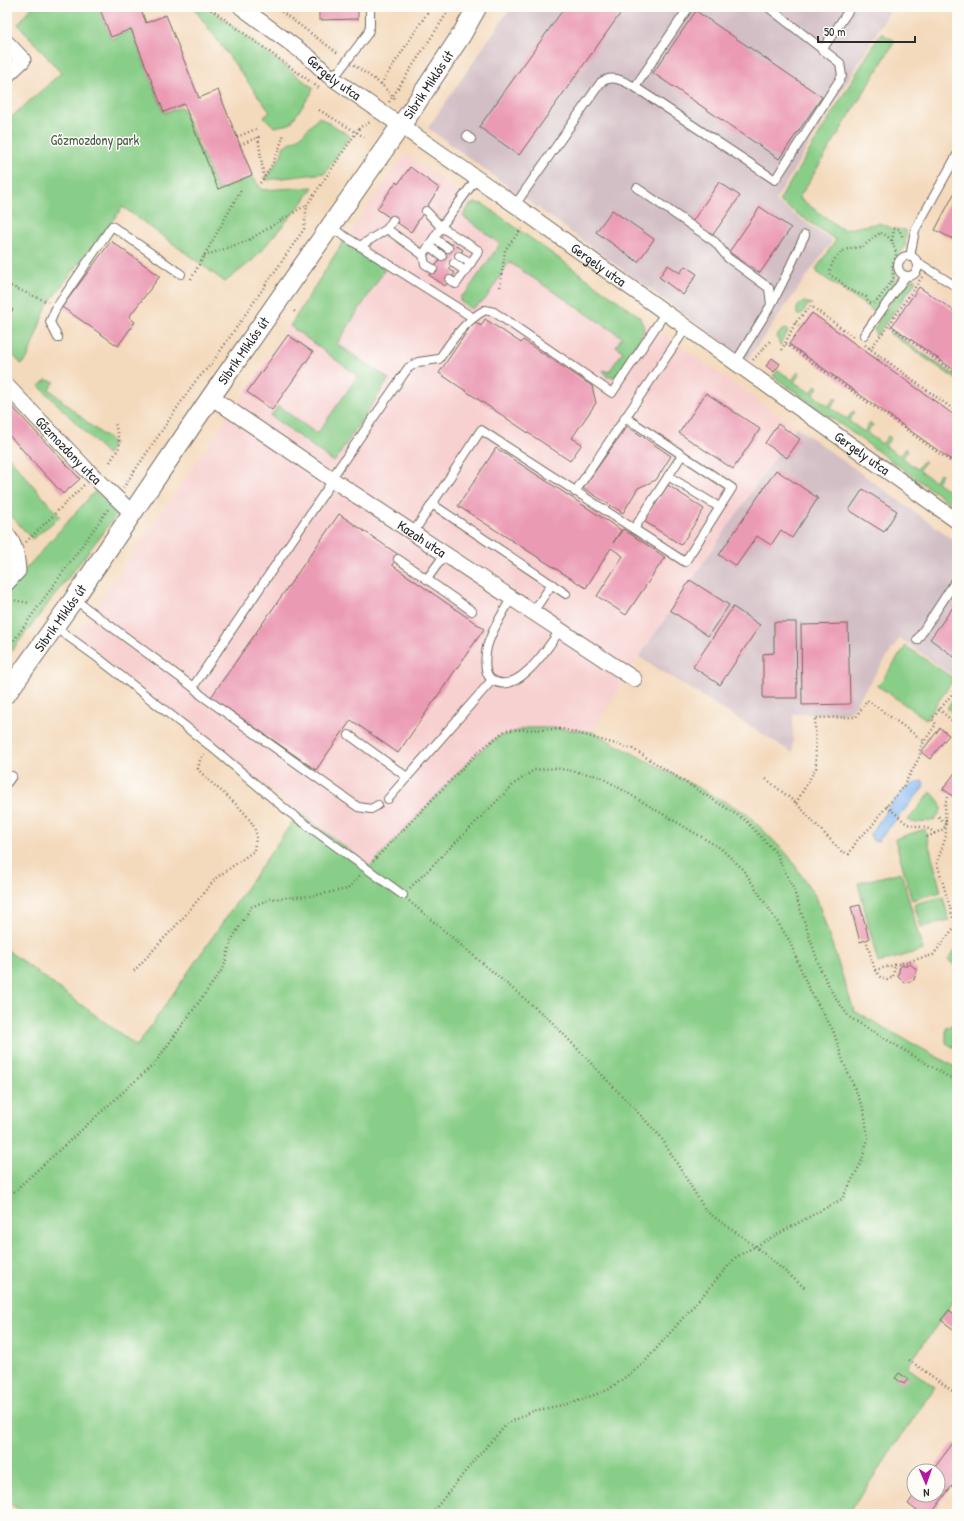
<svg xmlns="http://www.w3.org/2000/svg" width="964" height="1521" font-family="'Patrick Hand',sans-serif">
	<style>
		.built { fill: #f7d0d0 }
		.industrial { fill: #d2bec5 }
		.green { fill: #89ce88; stroke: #5a7c5a }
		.water { fill: #84b8f2; stroke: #58728e }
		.building { fill: #eb9ab3 }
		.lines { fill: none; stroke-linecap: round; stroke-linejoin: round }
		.service-casing { stroke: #71685e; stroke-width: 10 }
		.minor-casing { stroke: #71685e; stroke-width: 17 }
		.tertiary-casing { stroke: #71685e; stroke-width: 21 }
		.path { stroke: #71685e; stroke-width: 2.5; stroke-dasharray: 1 3; stroke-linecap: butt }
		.service { stroke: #fff; stroke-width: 8 }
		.minor { stroke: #fff; stroke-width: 15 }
		.tertiary { stroke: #fff; stroke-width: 19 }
		.labels { text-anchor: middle; stroke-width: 3; stroke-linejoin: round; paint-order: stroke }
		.street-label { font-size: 14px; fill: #2b2b2b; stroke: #fdfcf7 }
		.park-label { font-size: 14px; fill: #475c47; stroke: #fdfcf7 }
	</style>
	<rect width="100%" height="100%" fill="#fdfcf7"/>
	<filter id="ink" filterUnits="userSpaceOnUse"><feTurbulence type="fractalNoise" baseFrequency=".025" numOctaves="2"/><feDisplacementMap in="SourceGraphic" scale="8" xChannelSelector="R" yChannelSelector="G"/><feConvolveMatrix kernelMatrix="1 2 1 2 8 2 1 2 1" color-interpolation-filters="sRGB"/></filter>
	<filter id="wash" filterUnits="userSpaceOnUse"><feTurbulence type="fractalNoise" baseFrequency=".012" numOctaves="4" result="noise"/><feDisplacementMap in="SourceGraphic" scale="16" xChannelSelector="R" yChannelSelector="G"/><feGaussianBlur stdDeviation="0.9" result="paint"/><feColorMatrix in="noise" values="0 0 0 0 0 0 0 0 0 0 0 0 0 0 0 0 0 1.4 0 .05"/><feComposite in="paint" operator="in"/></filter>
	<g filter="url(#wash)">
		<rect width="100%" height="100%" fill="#f4dabd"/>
		<!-- built -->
		<g class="built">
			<path d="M405 154 796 427 639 657 592 732 554 728 471 759 370 868 75 637 243 396 343 242Z"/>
			<path d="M918 280 957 306V375L886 326Z"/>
		</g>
		<!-- industrial -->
		<g class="industrial">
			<path d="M511 7H892L775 201 832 241 747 360 428 128Z"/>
			<path d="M796 427 957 542V679L900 638 849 713 793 714V753L639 657Z"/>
		</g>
		<!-- green -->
		<g class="green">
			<path d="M32 7H97L111 39 131 30 164 113 182 107 218 190 253 177 262 190 313 187 303 202 253 260 225 282 123 207 47 305 27 359 21 364 7 348V121L61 73 18 24Z"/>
			<path d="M193 7H208L313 88 311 94 290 124 274 127 264 117 270 112Z"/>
			<path d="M881 33 895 41 799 198 843 230 879 223 894 229 906 230 905 246 895 263 896 280 892 290 875 312 818 273 816 269 836 240 779 201Z"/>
			<path d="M319 117 350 136 325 173 266 180 281 156 284 146 300 137Z"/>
			<path d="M475 203 483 204 639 316 644 328 641 337 620 373 613 377H607L603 370 609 372 623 351 616 346 622 337 509 262 485 300 471 309 460 301V297L466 293 500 244 463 216 470 205Z"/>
			<path d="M343 242 385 269 337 344 389 379 334 462 271 416 278 406 317 434 358 376 290 326Z"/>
			<path d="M915 279V283L876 336 874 329C883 316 901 282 915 279Z"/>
			<path d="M804 302 812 304 808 305 801 315H798C795 309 798 304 804 302Z"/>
			<path d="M787 329 788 332 781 342V346L779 343 777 336 782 330Z"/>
			<path d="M891 331 957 377V380L889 333Z"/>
			<path d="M778 370 792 380 798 372 800 374 794 382 811 393 816 385 818 387 813 395 829 406 834 398 837 399 831 408 847 419 853 411 855 412 849 421 864 432 870 423 873 425 867 433 882 444 888 436 891 438 885 446 900 456 906 448 908 450 903 458 917 469 923 461 925 462 919 470 934 481 940 473 942 474 937 482 952 493 957 486 954 495 957 497V508L773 376Z"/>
			<path d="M46 380 55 382 49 389 90 425 114 443 107 454 39 386Z"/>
			<path d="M7 455 60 517 32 539 7 511Z"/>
			<path d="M95 491 118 513 7 657V590Z"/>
			<path d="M906 646 954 679 926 719 878 686Z"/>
			<path d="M957 694V716L947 708Z"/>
			<path d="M527 728H554L592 732 746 813 788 855 817 899 854 1011 957 1068V1297L907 1367 935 1387 848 1514H26L7 1502V950L137 1046 299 812 370 867 471 759 497 737Z"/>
			<path d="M931 792 939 801 942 808 935 820 915 823 908 820Z"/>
			<path d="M925 829 941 892 912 900 895 839Z"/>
			<path d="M901 872 923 950 878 963 858 883Z"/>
			<path d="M943 897 949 920 921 927 914 904Z"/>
			<path d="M957 947V967L948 960Z"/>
			<path d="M955 1023 957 1025V1049L946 1043V1028Z"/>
		</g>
		<!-- water -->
		<path class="water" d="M922 781 924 783 923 788 878 841H873L870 834C884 817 898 786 922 781Z"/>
		<g id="blocks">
			<!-- building -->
			<g class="building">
				<path d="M99 7H140L146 23 166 15 199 98 218 90 252 175 218 189 184 104 164 112 131 29 111 37Z"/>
				<path d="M319 7H358V19L319 20Z"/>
				<path d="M565 7H625L519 155 479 127Z"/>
				<path d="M696 11 822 97 779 159 653 73Z"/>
				<path d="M410 167 439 188 411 232 377 209 396 182 398 184Z"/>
				<path d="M719 182 740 196 712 236 692 222Z"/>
				<path d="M957 188V241L935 230Z"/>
				<path d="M760 207 791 228 760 273 729 252Z"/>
				<path d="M612 210 654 239 638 262 596 232Z"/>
				<path d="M111 241 160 276 129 317 135 322 118 346 62 307Z"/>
				<path d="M452 243 463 250 449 269 455 273 445 286 429 275Z"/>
				<path d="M668 265 680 273 685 266 697 274 683 295 659 277Z"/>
				<path d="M919 287 957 313V372L892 326Z"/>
				<path d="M7 303 13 310 7 315Z"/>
				<path d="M812 313 957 417V464L789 344Z"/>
				<path d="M485 319 521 343 523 340 592 386 596 403 572 438 582 444 570 461 439 373 474 321 481 326Z"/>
				<path d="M288 335 313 352 272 410 247 392Z"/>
				<path d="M772 358 780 364 774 372 766 366Z"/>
				<path d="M706 393 760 429 733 469 679 433Z"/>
				<path d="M7 401 80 479 63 494 7 433Z"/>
				<path d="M778 424 800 439 787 458 765 443Z"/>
				<path d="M627 426 671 456 656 480 638 488 623 513 583 488Z"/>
				<path d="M496 448 621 530 613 543 623 529 665 557 626 615 597 596 623 556 611 548 586 588 458 506Z"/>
				<path d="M776 470 818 498 792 538 781 530 771 545 757 536 736 566 719 555Z"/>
				<path d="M668 485 704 509 681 545 644 521Z"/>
				<path d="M863 489 897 511 884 532 849 510Z"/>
				<path d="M339 514 399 555 392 565 484 629 398 753 351 720 316 770 211 697Z"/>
				<path d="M690 580 729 605 708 636 670 610Z"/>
				<path d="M954 606 957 608V659L930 639Z"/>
				<path d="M733 607 760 625 720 685 693 667Z"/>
				<path d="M774 622H796L797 698H763V654L774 653Z"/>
				<path d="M848 624 850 704 802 705 801 625Z"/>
				<path d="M940 728 949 735 930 759 921 752Z"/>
				<path d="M957 770V799L943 789Z"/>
				<path d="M860 905 869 939 860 942 851 907Z"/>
				<path d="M910 964 917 970 914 980 905 983 898 977 900 966Z"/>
				<path d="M949 1310 957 1316V1332L941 1320Z"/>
				<path d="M899 1373 908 1379 904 1384 895 1378Z"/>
				<path d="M953 1443 957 1446V1479L931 1514H921L908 1504 914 1495H938V1471H932Z"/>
			</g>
		</g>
	</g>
	<g filter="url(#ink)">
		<use href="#blocks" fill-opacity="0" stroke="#71685e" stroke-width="1"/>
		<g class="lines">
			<defs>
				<g id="service">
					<path d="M689 7 635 87 775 180 842 76 840 63 768 7"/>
					<path d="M822 50 851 7"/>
					<path d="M328 75 339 71 368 33 370 26V7"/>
					<path d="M467 136 471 139"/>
					<path d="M637 188 715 242 728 258 769 288 771 305 735 363"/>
					<path d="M515 205 601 82C613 74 623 81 635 87"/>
					<path d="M426 211 441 227 479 251 456 284 450 280"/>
					<path d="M330 227 472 317"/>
					<path d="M387 229 393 220"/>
					<path d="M434 238 448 248"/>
					<path d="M360 246 387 229 423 255 441 227 477 178"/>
					<path d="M429 246 442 256"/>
					<path d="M423 255 425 264 433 269"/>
					<path d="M459 256 471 263"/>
					<circle cx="908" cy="266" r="10"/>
					<path d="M910 257 915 230 957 155"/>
					<path d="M917 262 957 287"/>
					<path d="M454 263 465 271"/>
					<path d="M771 305C784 282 793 259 805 235"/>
					<path d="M864 335 906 276"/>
					<path d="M58 338 50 322 56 308 112 226 181 274"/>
					<path d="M668 476 719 507"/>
					<path d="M331 479 408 368 418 362 439 359C452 340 465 321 485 310L494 312 612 393 665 313"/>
					<path d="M575 492 686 328"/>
					<path d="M432 504 566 594"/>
					<path d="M634 529 682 455"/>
					<path d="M413 533 481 430 685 562 732 488 625 417"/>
					<path d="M398 559 472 611"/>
					<path d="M427 579 445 554"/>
					<path d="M512 597C503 613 492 629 487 647 485 657 483 672 491 679 516 699 549 646 560 630"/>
					<path d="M74 599 193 687 333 480"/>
					<path d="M533 612 552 584"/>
					<path d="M55 627 98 658 209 745 289 812 403 895"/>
					<path d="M917 640 957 579"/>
					<path d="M193 687 201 695 358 807 371 809 378 805"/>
					<path d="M349 735 407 777"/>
					<path d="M7 783 12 776"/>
					<path d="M388 799 492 680"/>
				</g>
				<g id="minor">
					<path id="s1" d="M241 7 309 57 328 75 515 205 957 521"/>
					<path d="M7 43 23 60 7 75"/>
					<path id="s2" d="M7 386 87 470 132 513"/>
					<path id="s3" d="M211 397 333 480 634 679"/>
					<path d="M7 535C16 545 17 558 18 571L7 583"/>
				</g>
				<g id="tertiary">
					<path id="s4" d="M7 693 74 599 211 397 411 111 462 34 477 7"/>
				</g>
			</defs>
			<!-- service casing -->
			<use href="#service" class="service-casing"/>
			<!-- minor casing -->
			<use href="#minor" class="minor-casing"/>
			<!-- tertiary casing -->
			<use href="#tertiary" class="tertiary-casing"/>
			<!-- path -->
			<g class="path">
				<path d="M208 7 319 88"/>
				<path d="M275 7 339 54"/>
				<path d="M354 65 381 84 396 100"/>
				<path d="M381 84 431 7"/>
				<path d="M389 102 451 7"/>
				<path d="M319 110 366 138"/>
				<path d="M237 137 256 129"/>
				<path d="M258 137 264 178"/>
				<path d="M240 145 261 136"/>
				<path d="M260 183C272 167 279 152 284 133"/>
				<path d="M881 233 887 236 892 241 896 252V257L892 264 893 278 890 284 878 300 873 304 868 302 866 297 847 289 840 281 830 275C829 265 837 252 848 249 853 247 859 248 863 246 870 242 873 236 881 233Z"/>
				<path d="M892 241 894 229H899L903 238"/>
				<path d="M204 256 247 241 306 205"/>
				<path d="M922 277 889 325 957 375"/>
				<path d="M191 279 241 190"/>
				<path d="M7 286H10L48 302"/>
				<path d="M500 287 505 250 523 227"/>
				<path d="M294 311 297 313"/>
				<path d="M795 323 801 328"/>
				<path d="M786 344 957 466"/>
				<path d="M865 345 957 412"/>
				<path d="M870 349 889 325"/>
				<path d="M782 350 795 323 811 306 855 338"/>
				<path d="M753 360 770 341"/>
				<path d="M878 360 881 356"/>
				<path d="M110 462 120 446 115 423"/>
				<path d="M123 488 194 383 212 363 304 229 307 205 360 127 371 122"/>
				<path d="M26 542 84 485"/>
				<path d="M7 599 29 603"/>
				<path d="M7 650 109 508"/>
				<path d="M939 709 957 725"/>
				<path d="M766 779 796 803 841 851 849 854 858 839 872 826 878 817 903 787 920 756V748L936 724 932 719 957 688"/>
				<path d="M948 797 945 803 946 836 937 863 953 918 957 924"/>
				<path d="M796 803 816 768 815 718 856 717 867 700 924 741"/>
				<path d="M887 806 907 824 930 829 935 834"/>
				<path d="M927 837 944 829 946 820H942L938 816"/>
				<path d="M373 861 479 751 506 730 563 729 633 749 745 820 776 853 793 888 820 968 833 994 849 1017 957 1082"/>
				<path d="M410 888 514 784 534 770 556 768 599 776 720 848 743 869 789 940 808 987 833 1030 843 1061 864 1110 868 1138 861 1163 842 1199 736 1257 643 1364 608 1390 572 1403 533 1411 507 1424 477 1457 431 1514"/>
				<path d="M409 901 552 1022 660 1136 706 1211 756 1247 805 1288"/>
				<path d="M867 943 875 970 933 955 957 924"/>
				<path d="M875 970 881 978 887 980 893 977 895 965"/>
				<path d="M134 971 183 918 216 878 254 851C254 846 257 838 256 833 250 809 213 788 198 769L200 760 204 754"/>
				<path d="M7 1196 10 1195 155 1063 224 967 231 941 251 907 270 899 310 896 348 889 360 875"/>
				<path d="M909 1360 957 1394"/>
				<path d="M7 1509 15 1514"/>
			</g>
			<!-- service -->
			<use href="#service" class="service"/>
			<!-- minor -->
			<use href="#minor" class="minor"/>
			<!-- tertiary -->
			<use href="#tertiary" class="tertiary"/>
		</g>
	</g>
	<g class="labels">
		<!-- street labels -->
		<g class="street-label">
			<text dy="5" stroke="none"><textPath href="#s1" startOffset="117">Gergely utca</textPath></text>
			<text dy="5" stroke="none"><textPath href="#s4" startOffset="740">Sibrik Miklós út</textPath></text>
			<text dy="5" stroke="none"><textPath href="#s1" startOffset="441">Gergely utca</textPath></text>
			<text dy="5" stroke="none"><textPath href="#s4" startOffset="416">Sibrik Miklós út</textPath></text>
			<text dy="5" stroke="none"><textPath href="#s2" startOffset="89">Gőzmozdony utca</textPath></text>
			<text dy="5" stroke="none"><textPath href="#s1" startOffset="765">Gergely utca</textPath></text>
			<text dy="5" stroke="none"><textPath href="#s3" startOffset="254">Kazah utca</textPath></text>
			<text dy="5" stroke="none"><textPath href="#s4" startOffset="92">Sibrik Miklós út</textPath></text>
		</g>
		<!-- park labels -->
		<g class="park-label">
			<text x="95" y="145">Gőzmozdony park</text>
		</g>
	</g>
	<!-- margin -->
	<rect width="964" height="1521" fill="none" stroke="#fdfcf7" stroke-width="24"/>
	<!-- north arrow -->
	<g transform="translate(926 1483) rotate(178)"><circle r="19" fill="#fdfcf7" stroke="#a9a8a5"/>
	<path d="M0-3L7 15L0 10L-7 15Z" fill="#b5179e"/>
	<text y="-6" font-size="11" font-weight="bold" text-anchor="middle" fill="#2b2b2b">N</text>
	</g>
	<!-- scale -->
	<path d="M818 36v6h97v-6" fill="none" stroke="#2b2b2b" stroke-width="2"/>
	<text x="824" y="36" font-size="12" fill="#2b2b2b" stroke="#fdfcf7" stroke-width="3" paint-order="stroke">50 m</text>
</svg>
